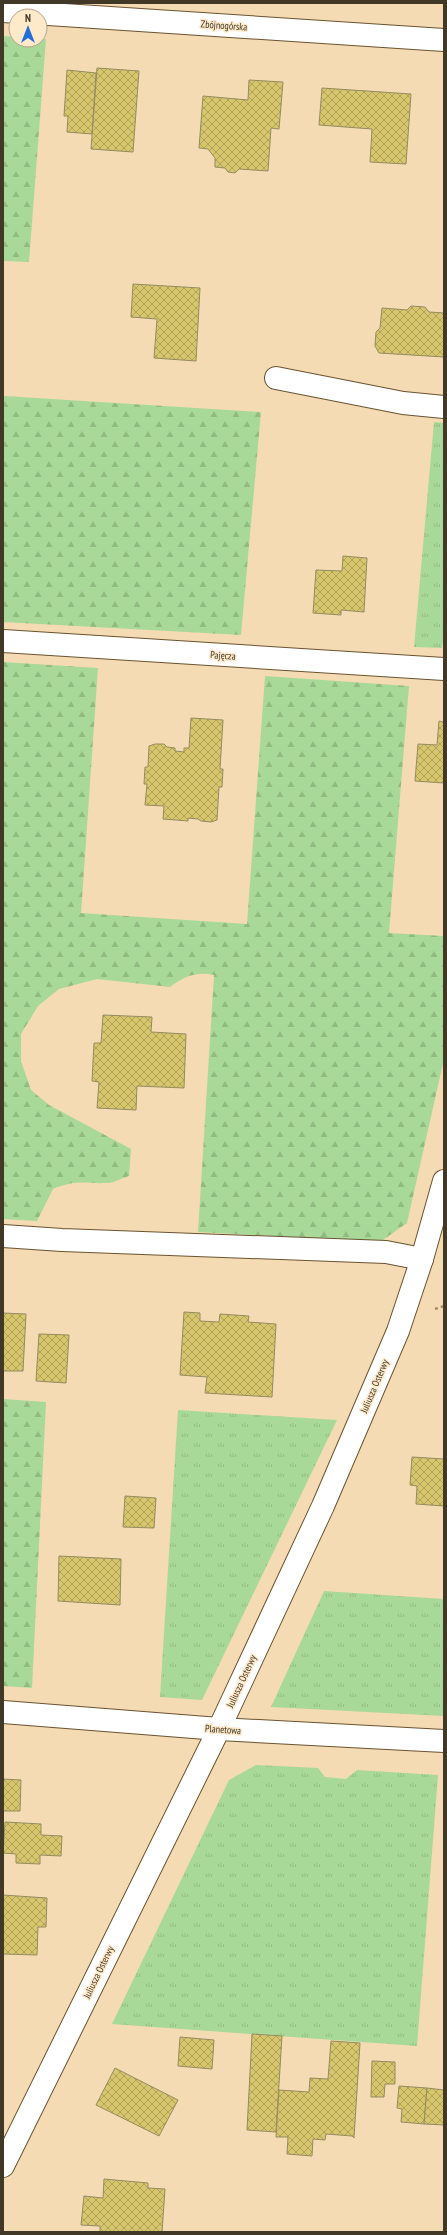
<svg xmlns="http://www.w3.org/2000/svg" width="447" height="2235" font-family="'PT Sans Narrow',sans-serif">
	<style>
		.grass { fill: url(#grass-tufts) }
		.forest { fill: url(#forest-firs) }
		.building { fill: url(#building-cross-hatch); stroke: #948b61 }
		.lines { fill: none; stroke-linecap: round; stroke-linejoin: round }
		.minor-casing { stroke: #69532f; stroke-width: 24 }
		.path { stroke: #a29073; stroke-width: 2.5; stroke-dasharray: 3 3; stroke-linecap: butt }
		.minor { stroke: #fff; stroke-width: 22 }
		.labels { text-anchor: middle; stroke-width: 3; stroke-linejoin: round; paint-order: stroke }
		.street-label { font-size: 10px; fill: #423828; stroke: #fee9c9 }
	</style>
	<defs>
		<pattern id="grass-tufts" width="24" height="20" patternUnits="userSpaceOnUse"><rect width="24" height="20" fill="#a8d998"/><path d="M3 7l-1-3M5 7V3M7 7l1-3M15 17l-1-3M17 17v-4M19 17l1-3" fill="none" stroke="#92bb83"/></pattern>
		<pattern id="forest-firs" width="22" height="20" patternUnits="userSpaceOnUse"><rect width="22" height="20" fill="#a8d998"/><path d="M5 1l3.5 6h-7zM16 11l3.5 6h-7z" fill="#92bb83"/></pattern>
		<pattern id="building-cross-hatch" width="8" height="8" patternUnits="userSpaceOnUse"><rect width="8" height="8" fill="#d8c66d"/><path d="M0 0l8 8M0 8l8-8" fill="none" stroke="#b1a25a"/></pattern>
	</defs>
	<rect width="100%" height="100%" fill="#f5dbb3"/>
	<!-- grass -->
	<g class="grass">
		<path d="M434 422 444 423V633L442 648 414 647Z"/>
		<path d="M178 1410 337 1420 202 1700 160 1697Z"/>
		<path d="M324 1591 444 1599V1716L271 1707Z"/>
		<path d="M256 1765 318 1768 325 1777 346 1779 357 1770 438 1775 417 2046 112 2024 229 1780Z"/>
	</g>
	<!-- forest -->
	<g class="forest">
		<path d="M3 36 16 37V40L46 39 29 262 3 261Z"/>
		<path d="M4 396 261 412 241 635 3 622Z"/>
		<path d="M3 662 98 668 81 913 247 924 265 676 409 686 389 933 444 936V1059L407 1223 380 1242 198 1232 214 975C197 971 184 976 170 987L97 979 59 989 38 1006 21 1034V1061L31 1090 49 1105 131 1149 129 1176C122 1178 114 1183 107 1183 83 1184 78 1179 53 1189L37 1221 3 1219Z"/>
		<path d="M3 1399 46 1402 32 1688 3 1686Z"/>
	</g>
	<!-- building -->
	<g class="building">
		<path d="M97 68 139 71 133 152 91 149Z"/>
		<path d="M67 70 96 73 92 134 67 132 68 116H64Z"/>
		<path d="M249 80 283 82 279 129 271 128 268 171 239 169 235 173 228 172 225 168 215 167V158L208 149 199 148 203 96 248 100Z"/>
		<path d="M322 88 411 94 406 164 370 162 372 129 319 125Z"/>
		<path d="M133 284 200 288 196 361 154 358 157 319 131 317Z"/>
		<path d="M411 306 425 307 429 312 444 313V357L379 353 375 346 376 332 380 328 382 308 407 310Z"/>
		<path d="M343 556 367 558 364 612 341 610V615L313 613 316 570 342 571Z"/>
		<path d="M191 718 223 720 220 769H223L222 787H219L217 820 211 822 201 821 198 819 188 818V821L163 819 164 806 145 805 147 784H144L145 767H148L149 746 155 744H164L167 747 175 748V751L184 752V748H189Z"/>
		<path d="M439 721 444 722V783L415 781 418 744 437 745Z"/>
		<path d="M103 1015 152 1017 151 1032 186 1034 184 1088 137 1086 136 1110 97 1108 99 1082 92 1081 94 1043H101Z"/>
		<path d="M184 1312 200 1313V1321L219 1322 220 1314 249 1316 248 1322 276 1324 272 1397 205 1393 207 1377 180 1375Z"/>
		<path d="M3 1313 26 1314 23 1371H3Z"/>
		<path d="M39 1334 69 1335 66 1383 36 1381Z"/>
		<path d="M412 1457 444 1459V1506L416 1504 417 1486 410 1485Z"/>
		<path d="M125 1496 156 1498 154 1528 123 1527Z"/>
		<path d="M59 1556 121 1559 120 1605 58 1601Z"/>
		<path d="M3 1779 21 1780 20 1811H3Z"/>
		<path d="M5 1822 41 1824V1835L62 1836 61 1856 40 1855V1864L16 1863V1854L3 1853Z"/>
		<path d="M3 1895 47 1898 46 1927H38L37 1955 3 1954Z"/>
		<path d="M252 2034 282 2036 276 2132 247 2130Z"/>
		<path d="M180 2037 214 2040 212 2069 178 2066Z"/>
		<path d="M331 2041 360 2043 354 2138 352 2136 326 2134 325 2140 313 2139 312 2156 287 2154 288 2137H276L279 2090 309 2092 310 2078 328 2079Z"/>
		<path d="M372 2061 395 2062V2084H385L384 2097H371Z"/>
		<path d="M115 2068 178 2100 159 2136 96 2105Z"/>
		<path d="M399 2086 427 2088 424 2124 401 2122 402 2109 397 2108Z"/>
		<path d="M427 2088 444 2090V2125L424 2124Z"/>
		<path d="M104 2179 148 2183V2188L165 2189 162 2232H100V2226L81 2225 84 2196 103 2198Z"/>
	</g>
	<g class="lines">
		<defs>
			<g id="minor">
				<path d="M3 11 444 40"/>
				<path d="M276 378 403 403 444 407"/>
				<path d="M3 641 444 669"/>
				<path d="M3 1236 62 1240 386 1252 422 1259"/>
				<path d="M3 1712 219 1729 444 1741"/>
				<path d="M3 2166 219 1729 323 1506 398 1331 422 1259 444 1181"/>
			</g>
		</defs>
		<!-- minor casing -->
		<use href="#minor" class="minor-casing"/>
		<!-- path -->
		<path class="path" d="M435 1309 444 1306"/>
		<!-- minor -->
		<use href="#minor" class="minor"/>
	</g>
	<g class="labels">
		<!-- street labels -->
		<g class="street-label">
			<text transform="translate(224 25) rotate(4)" y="4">Zbójnogórska</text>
			<text transform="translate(223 655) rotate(4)" y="4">Pajęcza</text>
			<text transform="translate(374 1386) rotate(-67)" y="4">Juliusza Osterwy</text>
			<text transform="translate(241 1681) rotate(-65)" y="4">Juliusza Osterwy</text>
			<text transform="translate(223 1729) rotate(4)" y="4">Planetowa</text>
			<text transform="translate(98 1972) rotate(-64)" y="4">Juliusza Osterwy</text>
		</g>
	</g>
	<!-- border -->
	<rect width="447" height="2235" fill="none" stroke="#423828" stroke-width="8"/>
	<!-- north arrow -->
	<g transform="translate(28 28)"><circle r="19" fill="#fee9c9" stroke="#b3a289"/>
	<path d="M0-3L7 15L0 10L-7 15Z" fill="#216ed9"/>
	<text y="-6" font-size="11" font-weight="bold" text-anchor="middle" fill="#423828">N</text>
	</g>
</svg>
